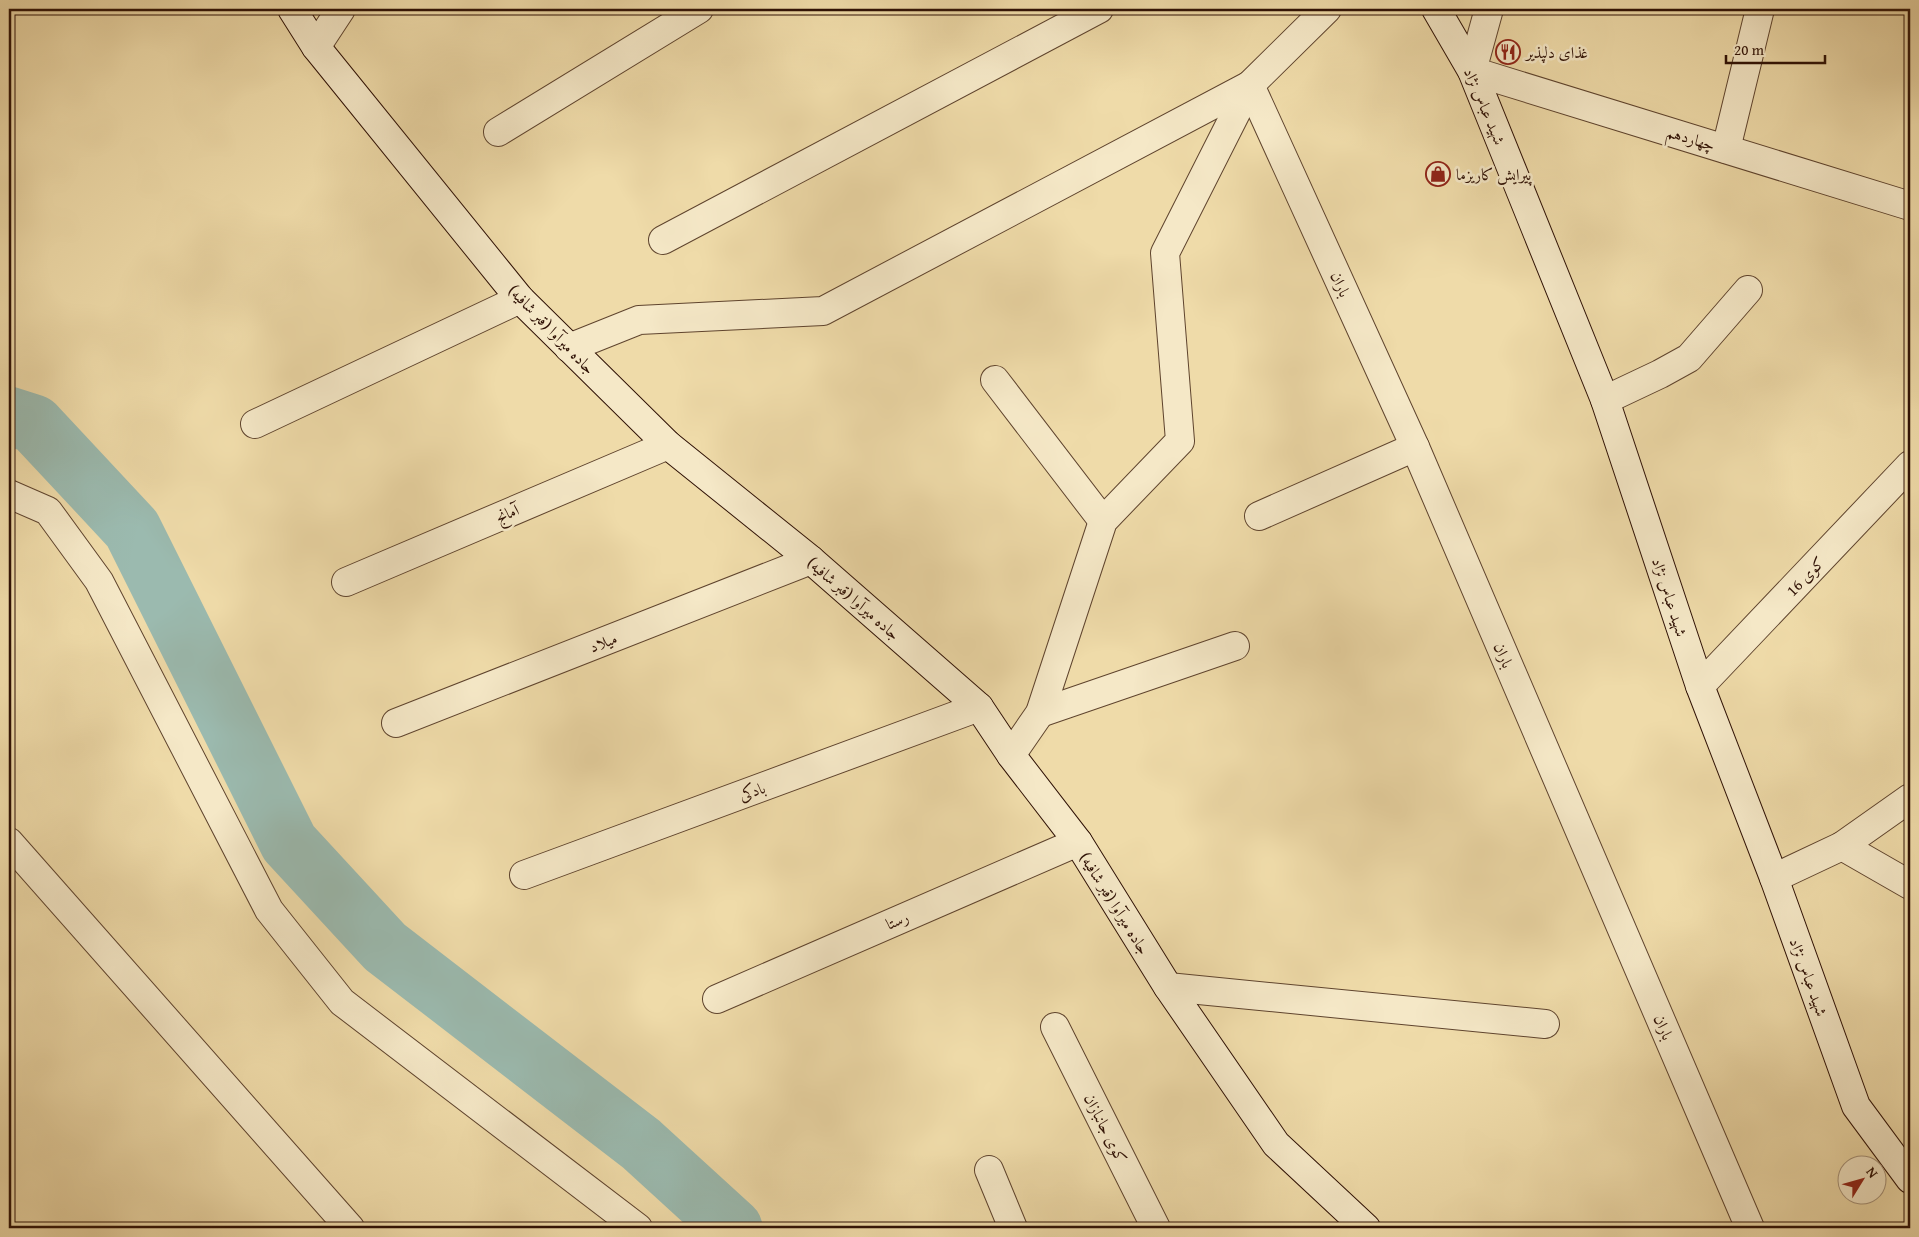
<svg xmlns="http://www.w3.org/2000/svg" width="1919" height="1237" font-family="'Gentium Book Plus',Amiri,serif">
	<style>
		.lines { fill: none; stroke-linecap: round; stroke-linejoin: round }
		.river { stroke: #9bbaaf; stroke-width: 59 }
		.street-casing { stroke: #5f442e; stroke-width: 30 }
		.secondary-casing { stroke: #2f1105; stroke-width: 30 }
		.street { stroke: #f5e8c7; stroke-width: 28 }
		.secondary { stroke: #f5e8c7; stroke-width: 28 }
		.labels { text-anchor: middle; stroke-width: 5; stroke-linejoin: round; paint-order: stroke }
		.poi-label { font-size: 16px; fill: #2f1105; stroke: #f5e8c7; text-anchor: start }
		.street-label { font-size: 16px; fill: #2f1105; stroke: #f5e8c7 }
	</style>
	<rect width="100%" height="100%" fill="#efdba9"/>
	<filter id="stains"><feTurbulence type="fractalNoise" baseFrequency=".004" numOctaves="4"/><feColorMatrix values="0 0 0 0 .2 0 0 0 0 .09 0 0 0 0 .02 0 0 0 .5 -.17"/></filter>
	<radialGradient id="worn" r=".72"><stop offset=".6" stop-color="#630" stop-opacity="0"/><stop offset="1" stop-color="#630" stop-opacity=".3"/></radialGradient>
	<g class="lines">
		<!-- river -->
		<path class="river" d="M9 416 34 424 132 529 289 843 385 947 641 1144 733 1228"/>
		<defs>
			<g id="street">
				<path d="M1489 9 1472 71 1910 206"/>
				<path d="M316 47 341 9"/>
				<path d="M498 132 699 9"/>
				<path d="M1726 149 1760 9"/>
				<path d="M663 240 1099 9"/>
				<path d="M569 348 639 320 823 311 1250 85 1415 447 1750 1228"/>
				<path d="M995 380 1103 521"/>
				<path d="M1605 400 1660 374 1689 358 1748 290"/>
				<path d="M255 424 520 299"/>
				<path d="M9 494 48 511 99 581 269 910 342 1002 638 1228"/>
				<path d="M1259 516 1415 447"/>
				<path d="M346 582 668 445"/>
				<path d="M1700 686 1910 465"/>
				<path d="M1040 713 1235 646"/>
				<path d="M396 723 811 560"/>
				<path d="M1011 755 1040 713 1103 521 1180 441 1165 253 1250 85 1327 9"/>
				<path d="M9 842 350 1228"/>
				<path d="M1842 846 1910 885"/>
				<path d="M524 875 979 707"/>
				<path d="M1774 878 1842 846 1910 798"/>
				<path d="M1168 987 1545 1024"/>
				<path d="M717 999 1078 842"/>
				<path d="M1055 1027 1156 1228"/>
				<path d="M989 1170 1013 1228"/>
			</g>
			<g id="secondary">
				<path d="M292 9 316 47 520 299 668 445 811 560 979 707 1011 755 1078 842 1168 987 1276 1144 1366 1228"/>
				<path d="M1436 9 1472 71 1605 400 1700 686 1774 878 1856 1106 1910 1179"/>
			</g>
		</defs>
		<!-- street casing -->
		<use href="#street" class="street-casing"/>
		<!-- secondary casing -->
		<use href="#secondary" class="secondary-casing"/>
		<!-- street -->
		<use href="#street" class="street"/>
		<!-- secondary -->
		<use href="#secondary" class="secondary"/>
	</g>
	<!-- icons -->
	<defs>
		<symbol id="restaurant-ring" viewBox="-11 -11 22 22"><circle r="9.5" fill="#f5e8c7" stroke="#8f2418" stroke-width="1.5"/><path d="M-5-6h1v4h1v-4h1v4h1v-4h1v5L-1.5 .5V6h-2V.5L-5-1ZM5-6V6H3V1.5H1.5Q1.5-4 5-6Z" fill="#8f2418"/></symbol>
		<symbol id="shop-ring" viewBox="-11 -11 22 22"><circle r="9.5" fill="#f5e8c7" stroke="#8f2418" stroke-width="1.5"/><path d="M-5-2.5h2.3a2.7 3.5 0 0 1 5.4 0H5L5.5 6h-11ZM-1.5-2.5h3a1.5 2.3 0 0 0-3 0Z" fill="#8f2418"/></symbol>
	</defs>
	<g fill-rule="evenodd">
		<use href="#restaurant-ring" x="1494" y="38" width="28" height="28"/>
		<use href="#shop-ring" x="1424" y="160" width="28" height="28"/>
	</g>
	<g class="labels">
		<!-- poi labels -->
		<g class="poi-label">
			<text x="1526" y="58">غذای دلپذیر</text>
			<text x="1456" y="180">پیرایش کاریزما</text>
		</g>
		<!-- street labels -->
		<g class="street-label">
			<text transform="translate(1485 106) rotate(67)" y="6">شهید عباس نژاد</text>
			<text transform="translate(1691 138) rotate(17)" y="6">چهاردهم</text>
			<text transform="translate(1341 284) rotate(66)" y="6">باران</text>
			<text transform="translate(552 329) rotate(46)" y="6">جاده میرآوا (قبر شافیه)</text>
			<text transform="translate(507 513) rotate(-23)" y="6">آمانج</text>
			<text transform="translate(1805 576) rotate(-46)" y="6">کوی 16</text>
			<text transform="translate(1670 597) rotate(72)" y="6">شهید عباس نژاد</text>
			<text transform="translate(854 598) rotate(41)" y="6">جاده میرآوا (قبر شافیه)</text>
			<text transform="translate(603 642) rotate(-21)" y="6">میلاد</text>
			<text transform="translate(1504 655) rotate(67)" y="6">باران</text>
			<text transform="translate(752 791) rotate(-20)" y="6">بادکی</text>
			<text transform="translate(1115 903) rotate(58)" y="6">جاده میرآوا (قبر شافیه)</text>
			<text transform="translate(897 920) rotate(-23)" y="6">رستا</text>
			<text transform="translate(1809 977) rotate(70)" y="6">شهید عباس نژاد</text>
			<text transform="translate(1664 1027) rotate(67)" y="6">باران</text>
			<text transform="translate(1106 1128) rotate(63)" y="6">کوی جانبازان</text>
		</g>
	</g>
	<!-- margin -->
	<rect width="1919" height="1237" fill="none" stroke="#efdba9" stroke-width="30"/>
	<rect x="10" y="10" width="1899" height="1217" fill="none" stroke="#2f1105" stroke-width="2.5"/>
	<rect x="15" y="15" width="1889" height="1207" fill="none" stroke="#2f1105"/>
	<!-- north arrow -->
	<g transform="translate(1862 1180) rotate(53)"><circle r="24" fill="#f5e8c7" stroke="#a69279"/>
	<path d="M0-4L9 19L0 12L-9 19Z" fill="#8f2418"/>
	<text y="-8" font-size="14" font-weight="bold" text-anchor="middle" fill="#2f1105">N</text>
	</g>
	<!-- scale -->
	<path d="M1726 55v8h99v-8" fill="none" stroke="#2f1105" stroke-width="2.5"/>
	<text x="1734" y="55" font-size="15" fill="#2f1105" stroke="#f5e8c7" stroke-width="4" paint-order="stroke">20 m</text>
	<rect width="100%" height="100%" filter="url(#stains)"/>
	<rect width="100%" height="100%" fill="url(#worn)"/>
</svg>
